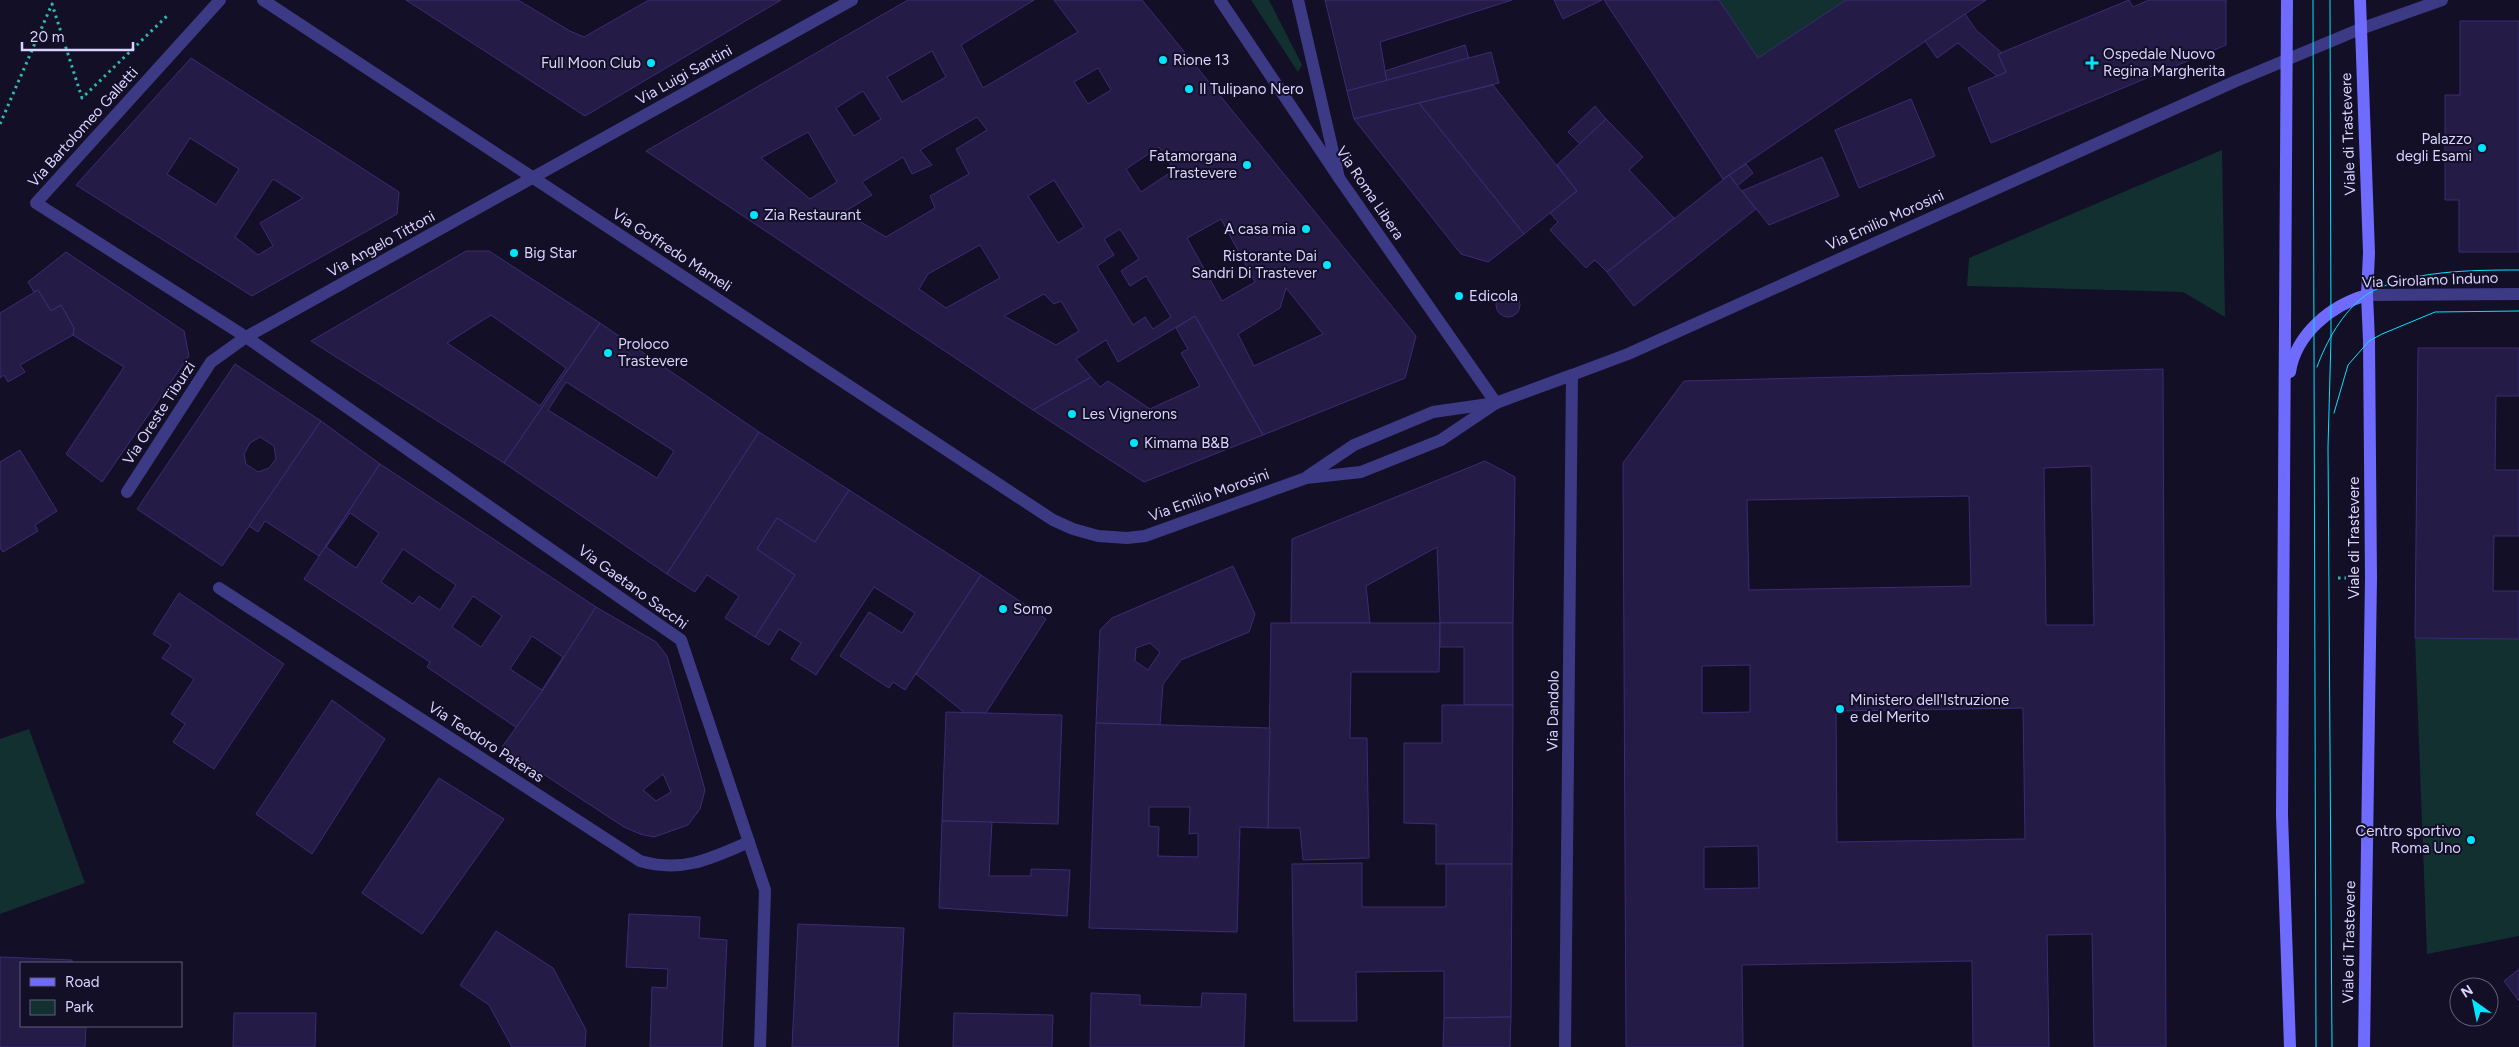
<svg xmlns="http://www.w3.org/2000/svg" width="2519" height="1047" font-family="Figtree,sans-serif">
	<style>
		.green { fill: #12302f }
		.building { fill: #241b47; stroke: #3b2d73; fill-rule: evenodd }
		.lines { fill: none; stroke-linecap: round; stroke-linejoin: round }
		.path { stroke: #2fb8b0; stroke-width: 3; stroke-dasharray: 2.5 4; stroke-linecap: butt }
		.pedestrian { stroke: #3d3a85; stroke-width: 12 }
		.minor { stroke: #3d3a85; stroke-width: 12 }
		.tertiary { stroke: #3d3a85; stroke-width: 12 }
		.secondary { stroke: #6f6bff; stroke-width: 12 }
		.tram { stroke: #00e5ff; stroke-width: 1 }
		.poi-dot { fill: #00e5ff; stroke: #130f26; stroke-width: 2 }
		.labels { text-anchor: middle; stroke-width: 4; stroke-linejoin: round; paint-order: stroke }
		.poi-label { font-size: 15px; fill: #d9d4ff; stroke: #130f26; text-anchor: start }
		.street-label { font-size: 15px; fill: #d9d4ff; stroke: #130f26 }
	</style>
	<rect width="100%" height="100%" fill="#130f26"/>
	<!-- green -->
	<g class="green">
		<path d="M1251 0H1269L1302 65 1298 72Z"/>
		<path d="M1719 0H1846L1758 58Z"/>
		<path d="M2222 150 2225 317 2183 292 1967 286 1969 258Z"/>
		<path d="M2415 638 2519 639V936L2427 954Z"/>
		<path d="M29 729 85 883 0 914V739Z"/>
	</g>
	<!-- building -->
	<g class="building">
		<path d="M406 0H518L570 31 584 37 649 0H781L585 116Z"/>
		<path d="M908 0H1034L961 45 983 88 1078 32 1054 0H1142L1416 336 1405 378 1263 435 1195 316 1118 362 1106 340 1076 359 1091 377 1033 410 646 151ZM932 51 946 77 902 102 887 77ZM1098 68 1111 90 1088 104 1074 82ZM863 91 881 119 854 136 836 108ZM977 117 987 130 956 149 969 174 930 196 935 208 886 237 844 212 872 195 862 182 903 157 912 174 932 165 920 150ZM808 132 837 182 810 199 761 158ZM1159 147 1174 170 1141 192 1126 169ZM1054 180 1084 227 1058 243 1028 196ZM1221 219 1255 282 1222 301 1187 238ZM1120 229 1139 259 1121 271 1130 286 1146 276 1171 317 1153 329 1145 317 1133 325 1097 266 1114 255 1104 239ZM980 245 1000 278 946 308 919 289 928 274ZM1286 288 1323 334 1254 366 1238 334 1280 308ZM1044 294 1054 304 1061 301 1079 331 1056 345 1004 316Z"/>
		<path d="M1325 0H1512L1380 42 1387 81 1347 91Z"/>
		<path d="M1554 0H1602L1563 19Z"/>
		<path d="M1604 0H1719L1758 58 1846 0H1986L1723 179Z"/>
		<path d="M2129 0 2133 7 2149 0H2226V45L1991 143 1968 88 2006 72 1998 54Z"/>
		<path d="M1965 14 1976 30 2002 53 1998 54 2006 72 1997 76 1958 43 1937 58 1925 41Z"/>
		<path d="M2460 21H2519V252H2459V200H2445V95H2460Z"/>
		<path d="M1465 45 1469 59 1387 81 1385 71Z"/>
		<path d="M1491 52 1499 83 1354 119 1347 91Z"/>
		<path d="M191 58 399 192 397 214 252 296 76 185ZM190 138 239 169 216 205 167 174ZM273 179 303 198 260 223 273 246 258 255 235 237Z"/>
		<path d="M1493 85 1577 191 1524 234 1419 103Z"/>
		<path d="M1911 99 1935 156 1859 188 1835 130Z"/>
		<path d="M1419 103 1524 234 1488 262 1461 254 1354 119Z"/>
		<path d="M1595 106 1606 119 1580 144 1568 132Z"/>
		<path d="M1606 119 1643 157 1629 170 1674 218 1607 272 1595 260 1586 268 1550 230 1558 222 1550 213 1577 191 1557 165Z"/>
		<path d="M1822 157 1839 196 1769 225 1742 191Z"/>
		<path d="M1746 164 1753 173 1737 186 1729 175Z"/>
		<path d="M1729 175 1756 209 1634 306 1607 272Z"/>
		<path d="M466 251H489L600 323 504 463 311 341ZM491 315 566 368 540 406 447 343Z"/>
		<path d="M66 252 184 331 189 356 102 482 66 454 124 367 73 335 74 328 61 305 51 311 38 290 34 292 28 282Z"/>
		<path d="M38 290 51 311 61 305 74 328 73 335 20 365 25 372 8 382 4 375 0 378V313Z"/>
		<circle cx="1508" cy="305" r="12"/>
		<path d="M1195 316 1263 435 1144 482 1033 410 1091 377 1100 387 1108 381 1150 409 1200 386 1181 353 1188 349 1176 328Z"/>
		<path d="M600 323 759 432 667 574 504 463ZM566 382 674 451 657 478 548 410Z"/>
		<path d="M2418 348H2519V396H2496L2495 470H2519V536H2494L2493 591H2519V639L2415 638Z"/>
		<path d="M235 364 321 421 222 566 137 509ZM260 437 274 446 276 459 269 468 258 472 246 464 244 454 250 443Z"/>
		<path d="M2163 369 2166 1047H2094L2092 934 2047 935 2049 1047H1973L1972 961 1742 965 1743 1047H1626L1623 463 1684 381ZM2091 466 2094 625H2046L2044 468ZM1969 496 1971 586 1749 590 1747 500ZM1750 665V712L1702 713V666ZM2023 708 2025 839 1837 842 1836 711ZM1758 846 1759 888 1704 889V847Z"/>
		<path d="M321 421 380 464 319 556 265 521 258 532 249 526Z"/>
		<path d="M759 432 849 490 815 542 777 518 757 549 795 575 755 637 725 618 739 596 707 575 695 592 667 574Z"/>
		<path d="M20 450 57 511 35 525 38 531 3 552 0 548V462Z"/>
		<path d="M1485 461 1515 477 1513 623H1440L1437 547 1366 586 1370 623H1291L1292 539Z"/>
		<path d="M380 464 596 607 565 658 517 728 427 667 430 662 304 579ZM350 513 379 533 356 568 326 547ZM403 549 456 585 440 610 419 596 413 604 381 582ZM473 596 502 616 481 647 452 627ZM532 636 563 657 542 690 510 669Z"/>
		<path d="M849 490 981 575 905 690 893 682 889 688 840 656 869 612 902 633 915 613 874 587 816 675 791 659 801 643 779 629 769 645 755 637 795 575 757 549 777 518 815 542Z"/>
		<path d="M1233 566 1255 614 1249 632 1181 660 1163 684 1160 725 1096 723 1100 630 1112 618ZM1150 643 1160 652 1148 670 1135 661 1136 648Z"/>
		<path d="M981 575 1046 619 986 713H965L916 674Z"/>
		<path d="M179 593 284 664 214 769 173 742 185 724 171 714 194 679 162 658 171 645 153 634Z"/>
		<path d="M596 607 656 642 667 656 705 790 700 809 688 825 654 837 640 834 624 827 502 747 543 690ZM663 774 671 792 656 801 643 790Z"/>
		<path d="M1271 623H1440L1439 672H1351L1350 738H1367L1369 858 1303 860 1300 828H1268Z"/>
		<path d="M1440 623H1513V705H1464V647H1440Z"/>
		<path d="M332 700 385 739 312 854 256 814Z"/>
		<path d="M1442 705H1513L1512 864H1436V824L1404 823V743H1442Z"/>
		<path d="M946 712 1062 715 1058 824 942 821Z"/>
		<path d="M1096 723 1270 728 1268 828 1240 827 1237 932 1089 928ZM1149 807H1190L1189 834 1198 833V857L1158 856 1159 827 1149 826Z"/>
		<path d="M439 778 504 819 422 934 362 893Z"/>
		<path d="M942 821 992 822 989 876H1031V869L1070 870 1067 916 939 908Z"/>
		<path d="M1362 863V907H1446V864H1512L1511 1017 1444 1018V971L1356 972 1357 1021H1294L1292 864Z"/>
		<path d="M629 914 700 917 699 938 727 940 722 1047H650L652 987 667 988 668 969 626 967Z"/>
		<path d="M798 924 904 928 898 1047H792Z"/>
		<path d="M496 931 553 968 586 1030 585 1047H512L489 1005 460 985Z"/>
		<path d="M0 957 72 960V963H21V1026H86L85 1047H0Z"/>
		<path d="M2519 969V1001L2504 981Z"/>
		<path d="M1091 993 1140 995V1005L1201 1007 1202 993 1246 994 1244 1047H1090Z"/>
		<path d="M234 1013H316L315 1047H233Z"/>
		<path d="M954 1013 1053 1015 1052 1047H953Z"/>
		<path d="M1511 1017 1510 1047H1443L1444 1018Z"/>
	</g>
	<g class="lines">
		<!-- path -->
		<g class="path">
			<path d="M0 124 52 4 82 98 167 16"/>
			<path d="M2338 578H2346"/>
		</g>
		<!-- pedestrian -->
		<path class="pedestrian" d="M1298 0 1339 178"/>
		<!-- minor -->
		<g class="minor">
			<path d="M220 0 36 203 246 337 681 640 765 890 760 1047"/>
			<path d="M263 0 1053 520 1073 529 1098 536 1127 538 1145 536 1306 478 1361 472 1441 440 1496 403"/>
			<path d="M1220 0 1339 178 1496 403"/>
			<path d="M1308 476 1354 445 1433 412 1496 403 1572 375"/>
			<path d="M127 492 211 362 246 337 852 0"/>
			<path d="M219 588 640 861C682 873 711 859 749 842"/>
		</g>
		<!-- tertiary -->
		<g class="tertiary">
			<path d="M2367 295 2519 294"/>
			<path d="M1565 1047 1572 375 1628 354 2236 81 2360 29 2442 0"/>
		</g>
		<!-- secondary -->
		<g class="secondary">
			<path d="M2287 0 2282 815 2290 1047"/>
			<path d="M2360 0 2369 253 2367 295 2369 341 2371 578 2364 1047"/>
			<path d="M2290 372C2296 334 2331 305 2367 295"/>
		</g>
		<!-- tram -->
		<g class="tram">
			<path d="M2313 0 2316 1047"/>
			<path d="M2330 0 2331 338 2328 447 2332 1047"/>
			<path d="M2317 367C2326 342 2343 311 2366 295 2405 270 2474 270 2519 270"/>
			<path d="M2334 413 2348 365 2369 341 2382 334 2435 312 2519 311"/>
		</g>
	</g>
	<!-- markers -->
	<g class="poi-dot">
		<circle cx="1163" cy="60" r="5"/>
		<circle cx="651" cy="63" r="5"/>
		<path d="M2089.5 55.5h5v5h5v5h-5v5h-5v-5h-5v-5h5z"/>
		<circle cx="1189" cy="89" r="5"/>
		<circle cx="2482" cy="148" r="5"/>
		<circle cx="1247" cy="165" r="5"/>
		<circle cx="754" cy="215" r="5"/>
		<circle cx="1306" cy="229" r="5"/>
		<circle cx="514" cy="253" r="5"/>
		<circle cx="1327" cy="265" r="5"/>
		<circle cx="1459" cy="296" r="5"/>
		<circle cx="608" cy="353" r="5"/>
		<circle cx="1072" cy="414" r="5"/>
		<circle cx="1134" cy="443" r="5"/>
		<circle cx="1003" cy="609" r="5"/>
		<circle cx="1840" cy="709" r="5"/>
		<circle cx="2471" cy="840" r="5"/>
	</g>
	<g class="labels">
		<!-- poi labels -->
		<g class="poi-label">
			<text x="2103" y="59">Ospedale Nuovo<tspan x="2103" dy="17">Regina Margherita</tspan></text>
			<text x="1173" y="65">Rione 13</text>
			<text x="641" y="68" text-anchor="end">Full Moon Club</text>
			<text x="1199" y="94">Il Tulipano Nero</text>
			<text x="2472" y="144" text-anchor="end">Palazzo<tspan x="2472" dy="17">degli Esami</tspan></text>
			<text x="1237" y="161" text-anchor="end">Fatamorgana<tspan x="1237" dy="17">Trastevere</tspan></text>
			<text x="764" y="220">Zia Restaurant</text>
			<text x="1296" y="234" text-anchor="end">A casa mia</text>
			<text x="524" y="258">Big Star</text>
			<text x="1317" y="261" text-anchor="end">Ristorante Dai<tspan x="1317" dy="17">Sandri Di Trastever</tspan></text>
			<text x="1469" y="301">Edicola</text>
			<text x="618" y="349">Proloco<tspan x="618" dy="17">Trastevere</tspan></text>
			<text x="1082" y="419">Les Vignerons</text>
			<text x="1144" y="448">Kimama B&amp;B</text>
			<text x="1013" y="614">Somo</text>
			<text x="1850" y="705">Ministero dell'Istruzione<tspan x="1850" dy="17">e del Merito</tspan></text>
			<text x="2461" y="836" text-anchor="end">Centro sportivo<tspan x="2461" dy="17">Roma Uno</tspan></text>
		</g>
		<!-- street labels -->
		<g class="street-label">
			<text transform="translate(684 75) rotate(-29)" y="5">Via Luigi Santini</text>
			<text transform="translate(83 127) rotate(-48)" y="5">Via Bartolomeo Galletti</text>
			<text transform="translate(2348 134) rotate(-92)" y="5">Viale di Trastevere</text>
			<text transform="translate(1370 193) rotate(56)" y="5">Via Roma Libera</text>
			<text transform="translate(1885 220) rotate(-24)" y="5">Via Emilio Morosini</text>
			<text transform="translate(381 244) rotate(-29)" y="5">Via Angelo Tittoni</text>
			<text transform="translate(672 250) rotate(33)" y="5">Via Goffredo Mameli</text>
			<text transform="translate(2430 280) rotate(-2)" y="5">Via Girolamo Induno</text>
			<text transform="translate(159 413) rotate(-57)" y="5">Via Oreste Tiburzi</text>
			<text transform="translate(1209 495) rotate(-20)" y="5">Via Emilio Morosini</text>
			<text transform="translate(2354 538) rotate(-90)" y="5">Viale di Trastevere</text>
			<text transform="translate(633 587) rotate(36)" y="5">Via Gaetano Sacchi</text>
			<text transform="translate(1553 711) rotate(-89)" y="5">Via Dandolo</text>
			<text transform="translate(486 742) rotate(33)" y="5">Via Teodoro Pateras</text>
			<text transform="translate(2349 942) rotate(-89)" y="5">Viale di Trastevere</text>
		</g>
	</g>
	<!-- legend -->
	<rect x="20" y="962" width="162" height="65" fill="#130f26" stroke="#625e7d"/>
	<rect x="30" y="978" width="25" height="8" fill="#6f6bff" stroke="#625e7d"/>
	<text x="65" y="987" font-size="15" fill="#d9d4ff">Road</text>
	<rect x="30" y="1000" width="25" height="15" fill="#12302f" stroke="#625e7d"/>
	<text x="65" y="1012" font-size="15" fill="#d9d4ff">Park</text>
	<!-- north arrow -->
	<g transform="translate(2474 1002) rotate(327)"><circle r="24" fill="#130f26" stroke="#625e7d"/>
	<path d="M0-4L9 19L0 12L-9 19Z" fill="#00e5ff"/>
	<text y="-8" font-size="14" font-weight="bold" text-anchor="middle" fill="#d9d4ff">N</text>
	</g>
	<!-- scale -->
	<path d="M22 42v8h111v-8" fill="none" stroke="#d9d4ff" stroke-width="2.5"/>
	<text x="30" y="42" font-size="15" fill="#d9d4ff" stroke="#130f26" stroke-width="4" paint-order="stroke">20 m</text>
</svg>
